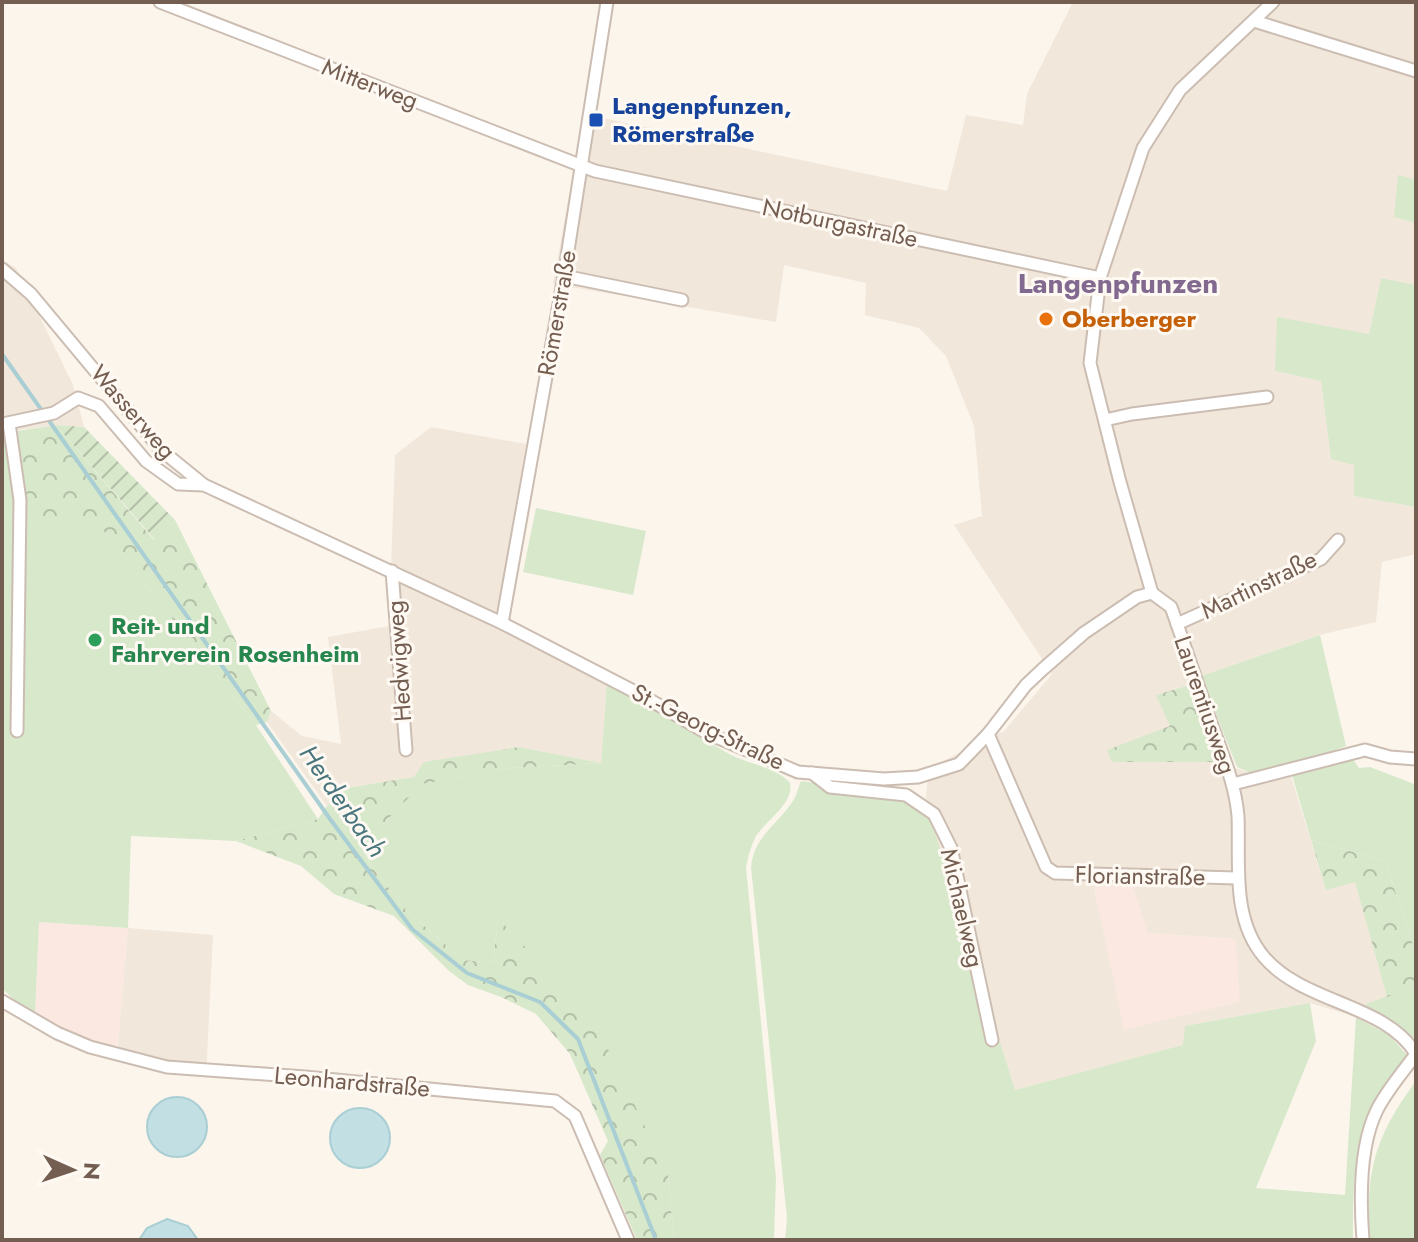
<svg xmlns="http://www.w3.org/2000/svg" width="1418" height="1242" font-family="Jost,sans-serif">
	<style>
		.residential { fill: #f2e7db; fill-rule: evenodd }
		.commercial { fill: #fae8e1 }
		.grass { fill: #d7e8cb }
		.forest { fill: url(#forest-crowns) }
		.garden { fill: url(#garden-furrows) }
		.water { fill: #c2dfe3; stroke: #a9ced4; stroke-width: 2 }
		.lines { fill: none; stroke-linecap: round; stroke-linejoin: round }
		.stream { stroke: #a9ced4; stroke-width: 4 }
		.minor-casing { stroke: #ccbdb2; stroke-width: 15 }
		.minor { stroke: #fff; stroke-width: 11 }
		.transit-dot { fill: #1a4fb4; stroke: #fef9f2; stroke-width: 3 }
		.food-dot { fill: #e8710a; stroke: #fef9f2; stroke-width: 3 }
		.leisure-dot { fill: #2e9e5b; stroke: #fef9f2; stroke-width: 3 }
		.labels { text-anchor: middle; stroke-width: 6; stroke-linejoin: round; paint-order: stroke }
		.street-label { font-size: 24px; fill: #745d51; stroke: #fef9f2 }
		.transit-label { font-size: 24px; font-weight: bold; fill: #164399; stroke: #fef9f2; text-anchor: start }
		.food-label { font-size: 24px; font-weight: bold; fill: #c56008; stroke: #fef9f2; text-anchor: start }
		.leisure-label { font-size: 24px; font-weight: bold; fill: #27864d; stroke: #fef9f2; text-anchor: start }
		.water-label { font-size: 26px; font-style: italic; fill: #49767e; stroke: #fef9f2 }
		.quarter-label { font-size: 28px; font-weight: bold; fill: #82698f; stroke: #fef9f2 }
	</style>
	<defs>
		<pattern id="forest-crowns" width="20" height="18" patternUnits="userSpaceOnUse" patternTransform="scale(2)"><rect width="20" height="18" fill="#d7e8cb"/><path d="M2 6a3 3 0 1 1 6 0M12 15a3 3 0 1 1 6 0" fill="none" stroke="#b3bfa7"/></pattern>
		<pattern id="garden-furrows" width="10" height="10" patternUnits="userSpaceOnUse" patternTransform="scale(2)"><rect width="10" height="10" fill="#d7e8cb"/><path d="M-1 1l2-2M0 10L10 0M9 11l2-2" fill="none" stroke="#b3bfa7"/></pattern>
	</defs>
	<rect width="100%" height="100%" fill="#fbf5ec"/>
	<!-- residential -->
	<g class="residential">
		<path d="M1073 2H1416V180L1398 176 1395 217 1416 223V285L1381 278 1369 334 1275 371 1321 381 1331 459 1354 464V496L1416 507V554L1382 562 1376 622 1319 635 1201 676 1190 685 1157 695 1170 726 1112 762H1218L1253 774 1288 767 1326 890 1355 881 1387 997 1361 1006 1356 1017 1310 1003 1185 1026 1184 1045 1015 1090 925 803 929 768 1004 731 1052 674 954 525 982 516 974 426 946 356 919 328 865 315 866 283 784 265 776 322 553 284 584 114 947 191 966 115 1023 125 1027 94ZM1094 888 1148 933 1236 939 1125 1029Z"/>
		<path d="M2 260 16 268 73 385 84 427 56 425 2 432Z"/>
		<path d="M431 427 526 444 495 625 607 681 601 763 519 747 414 777 346 788 327 806 267 722 271 711 302 736 341 744 328 637 389 626 395 455Z"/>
		<path d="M128 928 213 935 206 1077 185 1075 117 1054Z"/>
	</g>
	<!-- commercial -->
	<g class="commercial">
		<path d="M1133 886 1148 933 1236 939 1240 1002 1124 1030 1094 887Z"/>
		<path d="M39 922 128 928 117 1054 73 1040 35 1014Z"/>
	</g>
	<!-- grass -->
	<g class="grass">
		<path d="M1398 175 1416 180V223L1394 217Z"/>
		<path d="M1381 278 1416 285V507L1354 496V465L1331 459 1321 381 1275 371 1277 317 1369 334Z"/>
		<path d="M2 432H10L95 520 256 725 318 819 236 841 131 836 128 928 39 922 35 1014 15 1001 2 988Z"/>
		<path d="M536 508 646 531 633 595 523 572Z"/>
		<path d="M1320 635 1346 746 1288 767 1253 774 1237 767 1201 676Z"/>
		<path d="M607 681 729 754C747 764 777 767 790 783 794 804 767 819 756 836 751 846 748 856 746 867L776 1178 774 1240H674L668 1175 498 919 493 963 463 960 406 910 372 867 359 842 382 825 421 784 512 768 601 763Z"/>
		<path d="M1348 760 1354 761 1359 768 1370 767 1414 784 1416 787V954L1385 861 1311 840 1292 775Z"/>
		<path d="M801 781 908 797 928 810 1015 1090 1183 1045 1185 1026 1310 1003 1316 1041 1256 1188 1345 1195 1356 1017 1389 1035 1407 1055C1357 1118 1352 1161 1353 1240H785L787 1218 751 867C754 838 775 826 791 804 796 798 798 788 801 781Z"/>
		<path d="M1416 985V1038L1407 1036 1361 1006Z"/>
		<path d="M1416 1081V1240H1369C1366 1170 1374 1138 1416 1081Z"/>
	</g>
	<!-- forest -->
	<g class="forest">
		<path d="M56 425 154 540 175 520 271 711 267 722 256 725 95 520H28L10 432Z"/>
		<path d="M1190 685 1218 762H1112L1107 750 1170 726 1156 695Z"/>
		<path d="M519 747 601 763 512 768 422 784 382 825 359 843 372 867 406 910 463 960 493 963 498 918 595 1022 668 1175 674 1240H637L600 1155 608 1141 570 1054 536 1014 501 997 468 985 449 971 394 916 334 894 301 866 236 841 318 819 327 806 346 788 414 777 424 762Z"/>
		<path d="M1311 840 1385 861 1416 954V985L1387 997 1355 882 1326 890Z"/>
	</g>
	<!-- garden -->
	<path class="garden" d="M56 425 84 427 175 520 155 540Z"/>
	<!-- water -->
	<g class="water">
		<circle cx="177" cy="1127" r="30"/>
		<circle cx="360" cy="1138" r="30"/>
		<path d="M167 1219 188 1226 198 1240H139L147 1228Z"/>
	</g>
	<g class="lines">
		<!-- stream -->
		<path class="stream" d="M2 354 330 819 412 929 467 973 540 1002 578 1039 656 1240"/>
		<defs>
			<g id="minor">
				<path d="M160 2 595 171 1100 278"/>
				<path d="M1254 21 1416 71"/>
				<path d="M2 269 31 294 161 450 204 485 502 623 643 696 707 733 798 772 884 779 918 777 959 764 988 734 1026 685 1043 669 1084 633 1137 597 1152 593"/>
				<path d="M564 276 682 300"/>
				<path d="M1105 420 1132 414 1267 397"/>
				<path d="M9 423 20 500 17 731"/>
				<path d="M3 424 54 413 78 398 99 406 146 461 178 484 204 485"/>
				<path d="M392 571 406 750"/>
				<path d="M1152 593 1171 607C1184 643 1196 680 1209 717 1220 749 1235 781 1238 816 1240 863 1231 918 1264 957 1304 1004 1385 1003 1416 1054 1403 1072 1387 1090 1377 1110 1359 1146 1360 1201 1363 1240"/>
				<path d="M1152 593 1120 482 1090 363 1100 278 1143 148 1180 90 1273 2"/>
				<path d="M502 623 564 276 607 2"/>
				<path d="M1177 624 1321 559 1338 540"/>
				<path d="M988 734 1046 867 1055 873 1237 878"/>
				<path d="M812 773 830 787 906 795 934 814 951 848 992 1040"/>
				<path d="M1233 784 1365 750 1390 757 1416 759"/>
				<path d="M2 1001 57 1033 90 1047 167 1067 305 1077 555 1101 575 1116 628 1240"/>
			</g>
		</defs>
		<!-- minor casing -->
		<use href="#minor" class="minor-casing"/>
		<!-- minor -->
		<use href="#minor" class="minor"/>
	</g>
	<!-- markers -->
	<rect class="transit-dot" x="588" y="112" width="16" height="16" rx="4"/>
	<circle class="food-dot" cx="1046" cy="319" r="8"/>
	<circle class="leisure-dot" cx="95" cy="640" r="8"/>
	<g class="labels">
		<!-- street labels -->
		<g class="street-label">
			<text transform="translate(370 84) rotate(21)" y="8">Mitterweg</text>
			<text transform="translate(840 223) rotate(12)" y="8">Notburgastraße</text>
			<text transform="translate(557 313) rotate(-80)" y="8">Römerstraße</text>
			<text transform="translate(133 412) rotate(49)" y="8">Wasserweg</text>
			<text transform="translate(1259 585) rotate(-26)" y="8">Martinstraße</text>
			<text transform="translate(399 661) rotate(-94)" y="8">Hedwigweg</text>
			<text transform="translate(1205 705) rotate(71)" y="8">Laurentiusweg</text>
			<text transform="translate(708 727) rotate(26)" y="8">St.-Georg-Straße</text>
			<text transform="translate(1140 876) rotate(1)" y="8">Florianstraße</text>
			<text transform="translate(962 908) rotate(77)" y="8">Michaelweg</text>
			<text transform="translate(352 1082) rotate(5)" y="8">Leonhardstraße</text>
		</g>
		<!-- transit labels -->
		<g class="transit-label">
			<text x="612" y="114">Langenpfunzen,<tspan x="612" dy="28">Römerstraße</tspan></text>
		</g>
		<!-- food labels -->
		<g class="food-label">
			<text x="1062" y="327">Oberberger</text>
		</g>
		<!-- leisure labels -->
		<g class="leisure-label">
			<text x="111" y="634">Reit- und<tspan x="111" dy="28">Fahrverein Rosenheim</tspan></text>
		</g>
		<!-- water labels -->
		<g class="water-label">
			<text transform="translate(343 801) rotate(55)" y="9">Herderbach</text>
		</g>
		<!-- quarter labels -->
		<g class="quarter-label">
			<text x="1118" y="293">Langenpfunzen</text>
		</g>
	</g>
	<!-- border -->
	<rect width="1418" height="1242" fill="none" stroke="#745d51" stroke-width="8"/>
	<!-- north arrow -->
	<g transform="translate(72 1170) rotate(93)" stroke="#fef9f2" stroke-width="6" paint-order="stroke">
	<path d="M0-6L14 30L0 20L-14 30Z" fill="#745d51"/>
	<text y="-12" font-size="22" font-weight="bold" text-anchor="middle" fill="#745d51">N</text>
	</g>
</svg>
